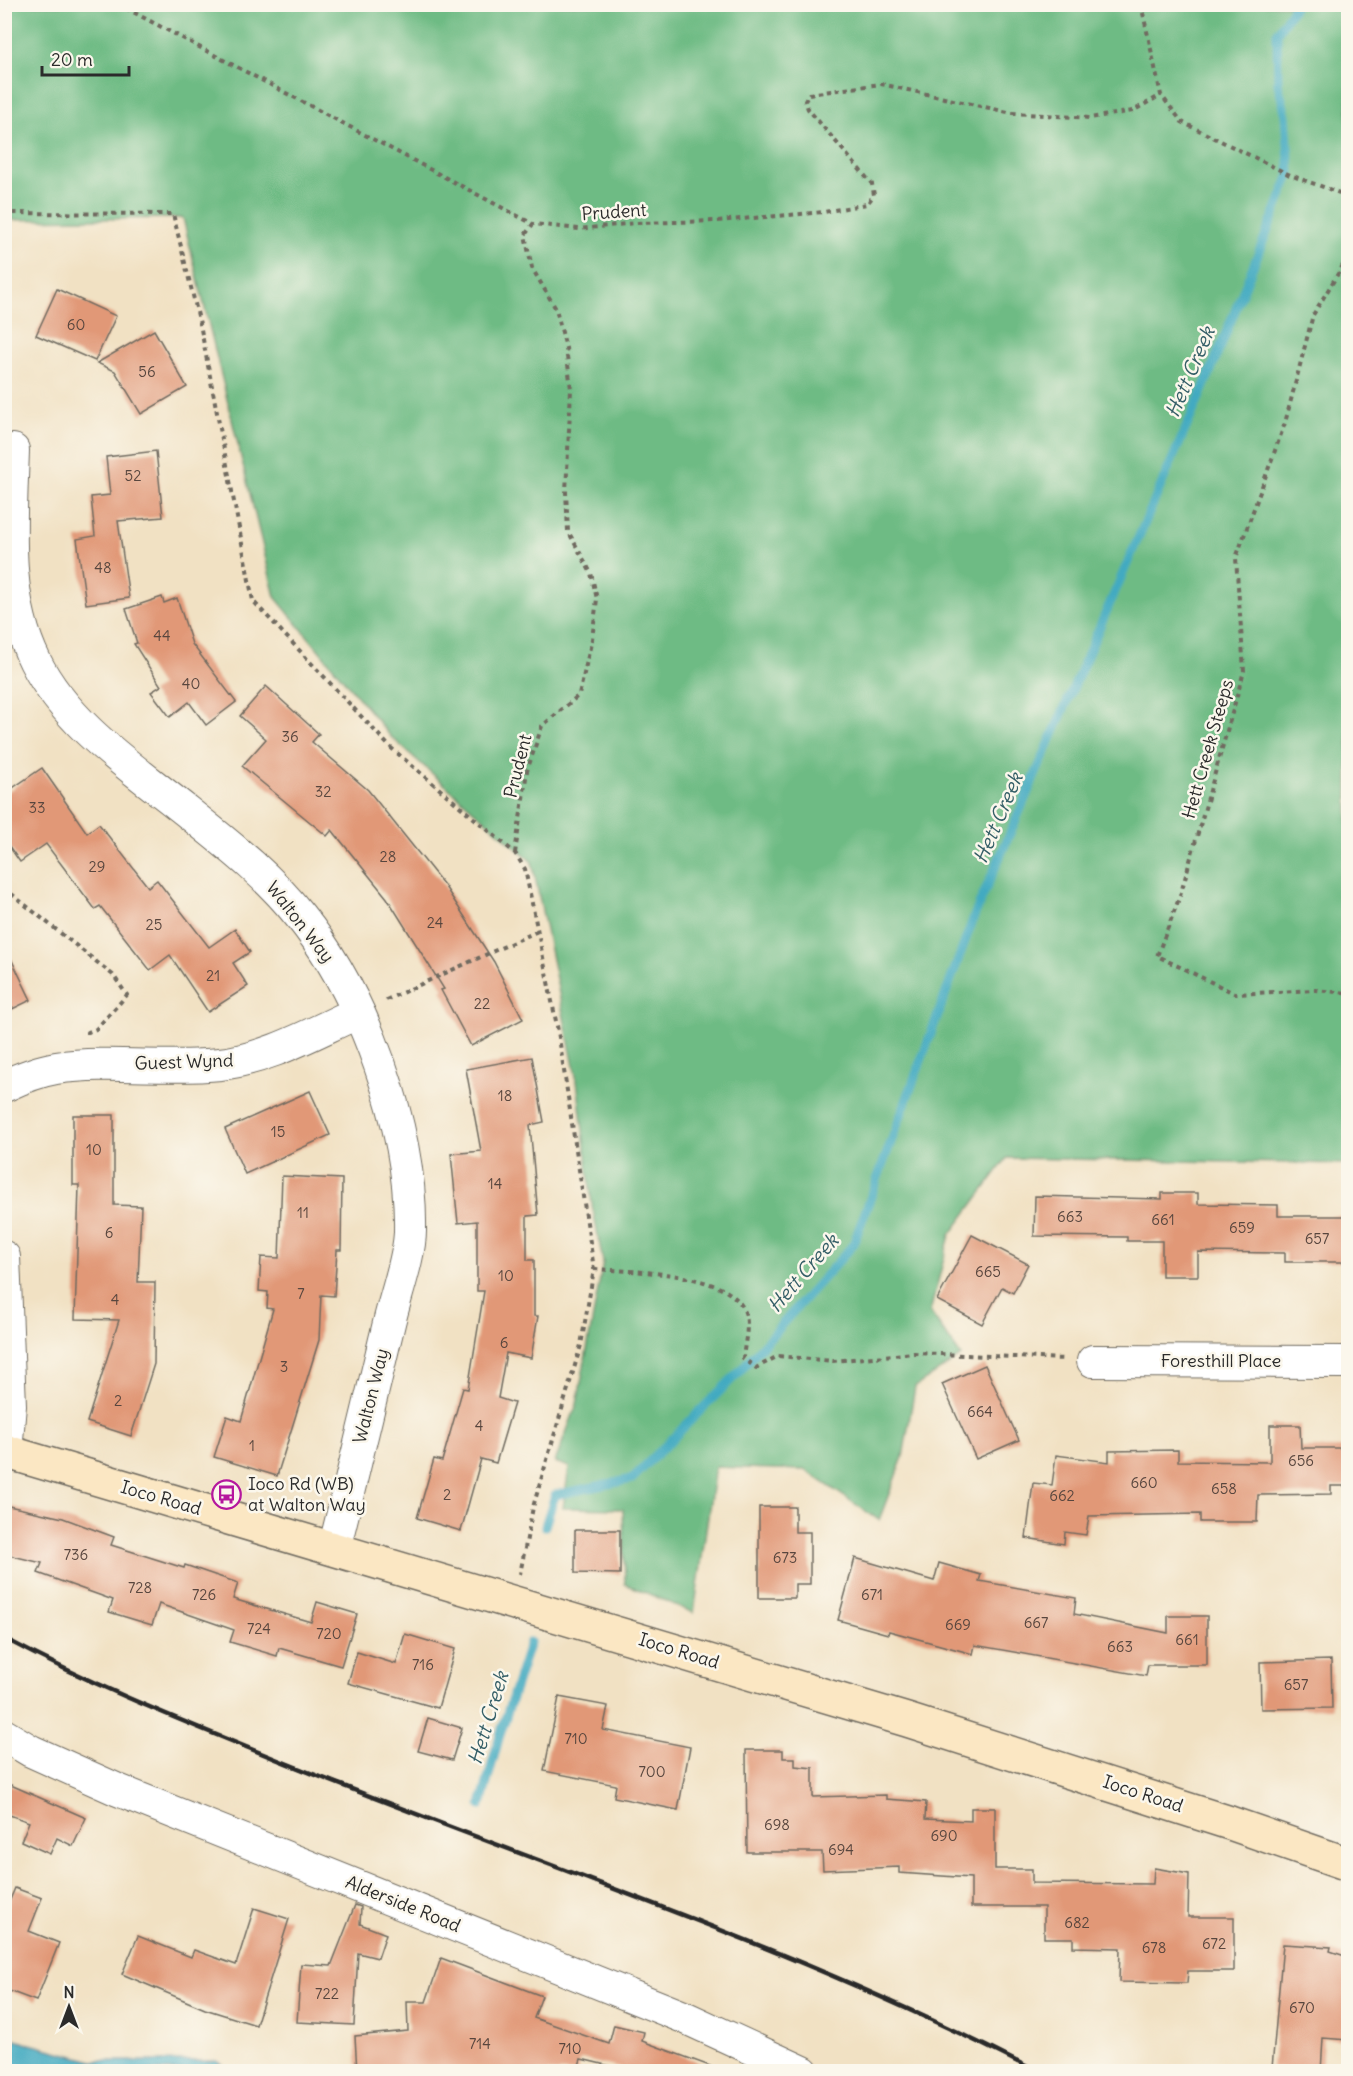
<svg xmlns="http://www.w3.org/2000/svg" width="1353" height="2076" font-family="Delius,sans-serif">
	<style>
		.forest { fill: #6ebb84; stroke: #4c7358; stroke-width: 1.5 }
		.water { fill: #42aac1; stroke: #366a76; stroke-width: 1.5 }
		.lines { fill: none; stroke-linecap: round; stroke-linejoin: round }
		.stream { stroke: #42aac1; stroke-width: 9 }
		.building { fill: #e19877 }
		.minor-casing { stroke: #706b60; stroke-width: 34 }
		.secondary-casing { stroke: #706b60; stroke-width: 36 }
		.path { stroke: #706b60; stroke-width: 4; stroke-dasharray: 4.5 4.5; stroke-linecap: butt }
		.minor { stroke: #fff; stroke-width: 32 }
		.secondary { stroke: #fbe7c3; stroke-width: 33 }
		.rail { stroke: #2b2b2b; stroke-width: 4.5 }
		.labels { text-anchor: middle; stroke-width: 5; stroke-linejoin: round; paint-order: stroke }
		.number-label { font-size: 15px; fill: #58463e }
		.street-label { font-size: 18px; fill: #2b2b2b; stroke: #fbf7ec }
		.poi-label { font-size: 18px; fill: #2b2b2b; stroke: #fbf7ec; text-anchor: start }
		.water-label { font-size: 20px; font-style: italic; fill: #345e67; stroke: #fbf7ec }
	</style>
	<rect width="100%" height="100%" fill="#fbf7ec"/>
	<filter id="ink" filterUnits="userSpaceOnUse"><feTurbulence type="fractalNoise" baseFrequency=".0167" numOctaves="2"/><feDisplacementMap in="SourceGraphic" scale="12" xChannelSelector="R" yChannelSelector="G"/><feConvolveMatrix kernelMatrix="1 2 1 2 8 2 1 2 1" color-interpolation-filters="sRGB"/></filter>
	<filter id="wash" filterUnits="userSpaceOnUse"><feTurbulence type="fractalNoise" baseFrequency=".008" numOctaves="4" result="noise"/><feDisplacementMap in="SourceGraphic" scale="24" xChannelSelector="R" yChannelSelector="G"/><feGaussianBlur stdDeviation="1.35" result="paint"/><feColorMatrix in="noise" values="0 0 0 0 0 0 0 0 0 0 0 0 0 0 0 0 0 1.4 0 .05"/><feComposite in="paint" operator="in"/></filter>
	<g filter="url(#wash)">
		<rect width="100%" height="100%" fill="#f1e1c3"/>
		<!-- forest -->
		<path class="forest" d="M4 5H1348V1164L1007 1158 950 1235 930 1312 961 1356 915 1387 903 1457 879 1520 805 1470 715 1467 694 1613 625 1584 623 1509 563 1508 569 1467 555 1462 577 1404 603 1262 592 1205 577 1081 532 862 391 737 275 597 183 218 5 220Z"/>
		<!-- water -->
		<path class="water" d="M4 2037 93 2061H216L231 2071H5Z"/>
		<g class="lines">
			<!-- stream -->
			<g class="stream">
				<path d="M545 1526 555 1495 632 1479 738 1373 853 1245 975 914 1209 375 1290 175 1286 115 1278 84 1277 33 1296 4"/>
				<path d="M481 1805 499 1738 530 1642"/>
			</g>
		</g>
		<g id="blocks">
			<!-- building -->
			<g class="building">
				<path d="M57 289 116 316 95 361 36 335Z"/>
				<path d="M154 330 187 387 141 414 115 371 97 363Z"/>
				<path d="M156 451 163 517 118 521 129 598 86 604 77 539 95 536 91 497 110 495 106 457Z"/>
				<path d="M162 597 164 603 177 598 192 644 236 702 206 725 189 702 170 717 151 692 161 686 134 644 137 643 126 609Z"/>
				<path d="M266 686 319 734 312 742 368 790 444 885 494 962 523 1019 471 1046 441 990 444 989 387 898 332 830 327 836 242 766 266 739 240 716Z"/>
				<path d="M42 768 87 833 99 824 148 887 157 880 209 947 235 929 250 952 233 963 248 986 208 1012 170 955 150 970 100 906 95 909 46 844 20 862 4 839V794Z"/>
				<path d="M4 944 31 1000 4 1013Z"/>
				<path d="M532 1057 544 1122 530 1125 538 1215 527 1216V1260H534V1316H538L531 1358 506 1353 498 1398 514 1403 496 1463 481 1459 461 1531 417 1518 434 1459 442 1461 463 1388 468 1389 484 1291H477V1221L458 1223 451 1154 481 1151 466 1069Z"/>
				<path d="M310 1091 330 1135 245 1174 225 1129Z"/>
				<path d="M73 1115H114V1205L141 1206 138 1282H155L154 1364 131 1436 87 1422 119 1320 75 1319 79 1185H73Z"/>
				<path d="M282 1176 342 1179 341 1250H337L334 1296 321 1295 319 1340 277 1476 214 1457 227 1416 241 1421 273 1309 267 1308 268 1292 259 1291 261 1257 279 1258Z"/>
				<path d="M1162 1193H1198V1204L1278 1205V1216H1348V1262H1285V1253L1198 1252V1276H1162V1241H1127V1237L1034 1236 1035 1196 1162 1199Z"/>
				<path d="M972 1235 1028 1264 1013 1293 1002 1287 982 1324 937 1300Z"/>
				<path d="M985 1365 1019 1440 976 1459 942 1384Z"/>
				<path d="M1270 1425H1300L1301 1448H1348V1486H1331V1494L1258 1495 1257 1522H1200V1514L1089 1516 1086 1535 1065 1532 1064 1544 1026 1538 1033 1483 1052 1485 1056 1455 1109 1462V1451L1178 1450V1461L1270 1462Z"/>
				<path d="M4 1505 63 1518 114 1537 111 1545 184 1568 185 1565 238 1583 233 1599 311 1622 317 1602 357 1614 341 1666 279 1648 277 1656 230 1642 234 1630 159 1604 152 1625 109 1612 113 1600 38 1573 42 1563 4 1554Z"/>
				<path d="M759 1507H795V1532H810V1584H795V1598H759Z"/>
				<path d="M575 1530H620V1574L575 1573Z"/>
				<path d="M855 1558 934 1581 939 1563 981 1575 979 1581 1076 1598 1074 1614 1168 1633V1616H1207V1665H1148L1146 1676 975 1645 973 1654 889 1631 888 1634 838 1620Z"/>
				<path d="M405 1634 455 1649 438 1708 348 1683 357 1652 396 1664Z"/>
				<path d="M1331 1660 1332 1708 1261 1709 1260 1662Z"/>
				<path d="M559 1697 608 1706 603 1730 690 1747 678 1810 614 1797 616 1785 544 1771Z"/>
				<path d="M428 1718 462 1728 452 1760 418 1751Z"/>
				<path d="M746 1750H783V1758H795V1766L813 1768V1797L886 1795V1799L926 1802 925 1819 971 1821V1808H995V1869H1032V1883L1153 1884 1154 1868 1189 1874 1188 1917H1234V1971H1188L1187 1983 1119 1982 1120 1948 1073 1947V1938H1044V1907H971V1878L899 1873V1867L823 1870 822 1852H747Z"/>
				<path d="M4 1782 86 1818 73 1846 57 1838 50 1854 21 1841 29 1822 4 1813Z"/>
				<path d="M15 1888 42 1898 29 1931 59 1943 36 2001 4 1989V1914Z"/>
				<path d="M355 1905 361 1907 360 1924 386 1934 378 1958 358 1953 354 2025 297 2022 301 1964 331 1966Z"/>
				<path d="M254 1908 289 1919 256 2025 205 2009 122 1974 138 1936 191 1957 194 1950 236 1965Z"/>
				<path d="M1283 1944 1331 1947 1330 1951 1348 1957V2040L1323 2038 1321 2072 1272 2068Z"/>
				<path d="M441 1958 542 1996 534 2018 609 2044 614 2025 644 2032 642 2041 718 2069V2072H635L581 2059 577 2072H357L355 2036 408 2031 407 2002H426Z"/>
			</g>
		</g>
	</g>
	<g filter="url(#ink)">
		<use href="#blocks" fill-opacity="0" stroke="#706b60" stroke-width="1.5"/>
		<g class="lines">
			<defs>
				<g id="minor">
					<path d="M13 450C11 519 3 597 35 661 67 725 130 766 185 810 226 843 268 875 300 916 364 995 412 1129 410 1231 410 1256 395 1297 389 1323 371 1398 353 1474 334 1549"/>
					<path d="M4 1086C21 1078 38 1071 56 1068 111 1060 166 1070 220 1064 268 1059 314 1032 357 1013"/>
					<path d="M4 1257 10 1405 6 1451"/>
					<path d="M1093 1361 1348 1362"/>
					<path d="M4 1735 31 1751 118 1790 686 2018 803 2072"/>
				</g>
				<path id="secondary" d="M4 1451 907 1720 1230 1823 1348 1864"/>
			</defs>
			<!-- minor casing -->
			<use href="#minor" class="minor-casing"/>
			<!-- secondary casing -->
			<use href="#secondary" class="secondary-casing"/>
			<!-- path -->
			<g class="path">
				<path d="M118 4 533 224"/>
				<path d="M1141 4 1161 95 1182 122 1290 175 1348 196"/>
				<path d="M4 213 173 214 200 324 253 601 390 747 515 853 525 869 558 1031 594 1269 581 1345 533 1507 520 1574"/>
				<path d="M1348 257 1313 315 1285 423 1236 558 1244 671 1180 896 1157 956 1236 994 1315 990 1348 993"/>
				<path d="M515 853 527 771 542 726 579 695 592 639 597 599 591 573 568 531 566 492 571 389 566 348 556 309 532 268 525 235 533 224 579 229 636 223 717 221 824 212 867 204 874 195 872 184 808 109 805 101 809 94 881 84 1012 113 1090 118 1133 111 1161 95"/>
				<path d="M4 888 113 975 127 995 96 1029 88 1032V1036"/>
				<path d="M386 1000 538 931"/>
				<path d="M594 1269C631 1272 736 1270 746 1316 749 1328 744 1346 743 1358L756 1368 778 1356 833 1361 914 1353 1065 1359"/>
				<path d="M4 2037H5"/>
			</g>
			<!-- minor -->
			<use href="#minor" class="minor"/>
			<!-- secondary -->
			<use href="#secondary" class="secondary"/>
			<!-- rail -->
			<path class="rail" d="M4 1638C86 1682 170 1716 256 1751 516 1858 787 1941 1037 2072"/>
		</g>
	</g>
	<!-- icons -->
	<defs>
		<symbol id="bus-ring" viewBox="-11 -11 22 22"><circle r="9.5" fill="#fbf7ec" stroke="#b5179e" stroke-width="1.5"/><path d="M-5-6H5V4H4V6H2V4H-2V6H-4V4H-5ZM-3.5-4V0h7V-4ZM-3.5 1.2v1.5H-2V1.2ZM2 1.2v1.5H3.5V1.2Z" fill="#b5179e"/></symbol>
	</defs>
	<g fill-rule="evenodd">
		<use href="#bus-ring" x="210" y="1478" width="33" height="33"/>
	</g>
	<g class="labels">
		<!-- number labels -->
		<g class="number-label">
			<text x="76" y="330">60</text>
			<text x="147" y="377">56</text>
			<text x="133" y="481">52</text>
			<text x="103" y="573">48</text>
			<text x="162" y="641">44</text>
			<text x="191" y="689">40</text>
			<text x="290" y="742">36</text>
			<text x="323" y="797">32</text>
			<text x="37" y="813">33</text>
			<text x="388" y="862">28</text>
			<text x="97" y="872">29</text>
			<text x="435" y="928">24</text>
			<text x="154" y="930">25</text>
			<text x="213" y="981">21</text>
			<text x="482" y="1009">22</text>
			<text x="505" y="1101">18</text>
			<text x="278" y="1137">15</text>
			<text x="94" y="1155">10</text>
			<text x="495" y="1189">14</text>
			<text x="303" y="1218">11</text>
			<text x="1070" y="1222">663</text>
			<text x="1163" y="1225">661</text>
			<text x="1242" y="1233">659</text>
			<text x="109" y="1238">6</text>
			<text x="1317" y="1244">657</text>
			<text x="988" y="1277">665</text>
			<text x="506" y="1281">10</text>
			<text x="301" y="1299">7</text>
			<text x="115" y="1305">4</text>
			<text x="504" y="1348">6</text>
			<text x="284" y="1372">3</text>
			<text x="118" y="1406">2</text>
			<text x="980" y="1417">664</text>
			<text x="479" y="1431">4</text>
			<text x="252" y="1451">1</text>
			<text x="1301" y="1466">656</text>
			<text x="1144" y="1488">660</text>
			<text x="1224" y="1494">658</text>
			<text x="447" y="1500">2</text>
			<text x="1062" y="1501">662</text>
			<text x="76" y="1560">736</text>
			<text x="785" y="1563">673</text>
			<text x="140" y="1593">728</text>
			<text x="204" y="1600">726</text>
			<text x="872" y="1600">671</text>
			<text x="1036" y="1628">667</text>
			<text x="958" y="1630">669</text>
			<text x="259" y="1634">724</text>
			<text x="329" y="1639">720</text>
			<text x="1187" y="1645">661</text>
			<text x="1120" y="1652">663</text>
			<text x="423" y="1670">716</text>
			<text x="1296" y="1690">657</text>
			<text x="576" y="1744">710</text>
			<text x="652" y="1777">700</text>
			<text x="777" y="1830">698</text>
			<text x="944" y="1841">690</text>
			<text x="841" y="1855">694</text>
			<text x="1077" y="1928">682</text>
			<text x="1214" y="1949">672</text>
			<text x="1154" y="1953">678</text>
			<text x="327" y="1999">722</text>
			<text x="1302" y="2013">670</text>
			<text x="480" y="2049">714</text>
			<text x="570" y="2054">710</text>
		</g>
		<!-- street labels -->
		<g class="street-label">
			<text transform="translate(614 212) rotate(-4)" y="6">Prudent</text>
			<text transform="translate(1208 749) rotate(-74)" y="6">Hett Creek Steeps</text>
			<text transform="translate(518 766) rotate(-76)" y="6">Prudent</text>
			<text transform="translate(300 922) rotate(52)" y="6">Walton Way</text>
			<text transform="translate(184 1062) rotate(-2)" y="6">Guest Wynd</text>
			<text x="1221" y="1367">Foresthill Place</text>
			<text transform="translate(371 1396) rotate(-76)" y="6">Walton Way</text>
			<text transform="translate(161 1498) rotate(16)" y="6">Ioco Road</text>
			<text transform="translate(679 1651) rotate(17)" y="6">Ioco Road</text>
			<text transform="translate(1143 1794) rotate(18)" y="6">Ioco Road</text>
			<text transform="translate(403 1904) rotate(22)" y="6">Alderside Road</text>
		</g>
		<!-- poi labels -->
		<g class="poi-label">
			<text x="248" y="1490">Ioco Rd (WB)<tspan x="248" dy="21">at Walton Way</tspan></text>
		</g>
		<!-- water labels -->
		<g class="water-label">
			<text transform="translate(1190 372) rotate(-67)" y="7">Hett Creek</text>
			<text transform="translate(998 818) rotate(-67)" y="7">Hett Creek</text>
			<text transform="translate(803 1273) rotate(-49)" y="7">Hett Creek</text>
			<text transform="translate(488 1718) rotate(-73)" y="7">Hett Creek</text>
		</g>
	</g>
	<!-- margin -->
	<rect width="1353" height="2076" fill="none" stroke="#fbf7ec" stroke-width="24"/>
	<!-- north arrow -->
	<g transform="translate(69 2007)" stroke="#fbf7ec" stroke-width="4.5" paint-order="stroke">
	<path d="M0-4.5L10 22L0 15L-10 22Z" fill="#2b2b2b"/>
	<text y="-9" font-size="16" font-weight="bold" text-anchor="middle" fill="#2b2b2b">N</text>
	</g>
	<!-- scale -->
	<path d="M42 66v9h87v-9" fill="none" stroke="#2b2b2b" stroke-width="3"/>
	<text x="51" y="66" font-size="18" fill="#2b2b2b" stroke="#fbf7ec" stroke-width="4.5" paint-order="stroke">20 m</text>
</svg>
